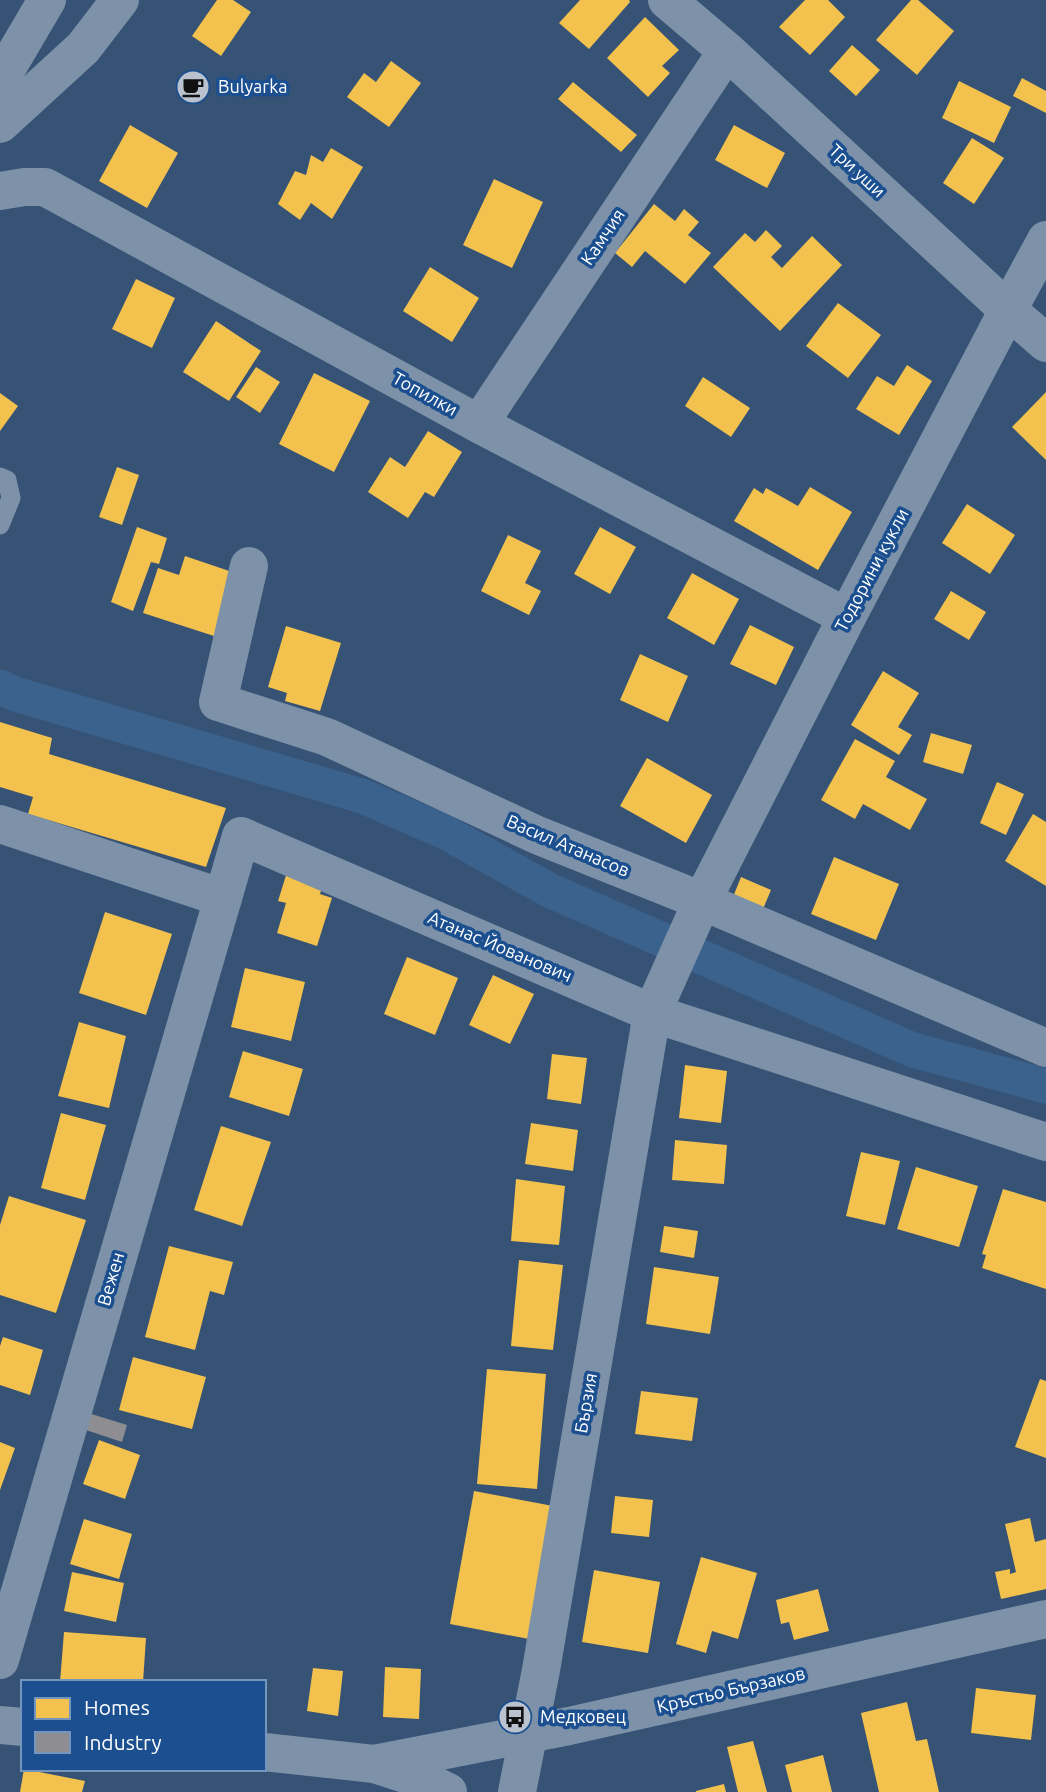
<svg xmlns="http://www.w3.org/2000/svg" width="1046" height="1792" font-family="Ubuntu,sans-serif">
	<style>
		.homes { fill: #f2c14e }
		.industry { fill: #8d8d92 }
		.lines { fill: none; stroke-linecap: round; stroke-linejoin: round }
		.canal { stroke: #3b618d; stroke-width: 35 }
		.service { stroke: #7d92a8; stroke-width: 19 }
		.minor { stroke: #7d92a8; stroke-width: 38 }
		.tertiary { stroke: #7d92a8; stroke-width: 38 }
		.labels { text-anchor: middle; stroke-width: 7; stroke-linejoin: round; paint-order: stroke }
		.poi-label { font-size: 18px; fill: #fff; stroke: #1b4f8f; text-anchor: start }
		.street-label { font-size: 18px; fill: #fff; stroke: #1b4f8f }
	</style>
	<rect width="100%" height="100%" fill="#365274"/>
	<!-- homes -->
	<g class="homes">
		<path d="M217 0H233L251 12 221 56 192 36Z"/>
		<path d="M580 0H629L630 2 589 49 559 23Z"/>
		<path d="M805 0H828L845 17 810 55 779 27Z"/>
		<path d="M911 0H918L954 31 917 75 876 40Z"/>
		<path d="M645 17 679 50 662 66 670 73 648 97 607 58Z"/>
		<path d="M852 45 880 70 856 96 829 71Z"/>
		<path d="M391 61 421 83 389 127 347 97 364 73 376 82Z"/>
		<path d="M1022 78 1046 91V113L1013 96Z"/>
		<path d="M959 81 1011 107 994 143 942 118Z"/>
		<path d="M573 82 637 135 621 152 558 99Z"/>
		<path d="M130 125 178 153 147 208 99 181Z"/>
		<path d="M734 125 785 153 767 188 715 160Z"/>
		<path d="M972 138 1004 158 974 204 943 183Z"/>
		<path d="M331 148 363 167 332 219 311 203 300 220 278 204 295 171 306 175 311 155 323 162Z"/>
		<path d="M494 179 543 202 512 268 463 245Z"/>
		<path d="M654 204 675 221 684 209 699 222 688 235 711 253 685 284 645 251 632 267 615 253Z"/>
		<path d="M766 230 782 246 771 257 782 268 812 236 842 265 780 331 713 267 745 233 755 242Z"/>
		<path d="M430 267 479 298 452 342 403 311Z"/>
		<path d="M136 279 175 298 152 348 112 329Z"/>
		<path d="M838 303 881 335 848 378 806 346Z"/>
		<path d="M216 321 261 351 229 401 183 372Z"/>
		<path d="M907 365 932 381 899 435 856 409 877 376 894 386Z"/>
		<path d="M256 367 280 382 260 413 236 397Z"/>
		<path d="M314 373 370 401 334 472 279 444Z"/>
		<path d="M703 377 750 408 731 437 685 406Z"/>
		<path d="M1046 392V460L1012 427Z"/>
		<path d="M0 393 18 406 0 431Z"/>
		<path d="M428 431 462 452 434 497 425 492 408 518 368 492 390 457 405 467Z"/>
		<path d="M117 467 139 475 122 525 99 517Z"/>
		<path d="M810 487 852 512 818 570 734 521 754 488 763 494 766 488 798 506Z"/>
		<path d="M967 504 1015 535 990 574 942 543Z"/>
		<path d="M137 527 167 538 159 564 151 562 133 611 111 602Z"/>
		<path d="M600 527 636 547 610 594 574 574Z"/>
		<path d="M508 535 541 551 525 583 541 591 529 615 481 591Z"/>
		<path d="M185 556 238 574 217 637 143 613 158 568 179 575Z"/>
		<path d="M692 573 739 599 714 645 667 618Z"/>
		<path d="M951 591 986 612 969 640 934 619Z"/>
		<path d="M750 625 794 647 776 685 730 664Z"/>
		<path d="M286 626 341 643 320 711 285 701 287 693 268 687Z"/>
		<path d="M640 654 688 676 668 722 620 700Z"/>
		<path d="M883 671 919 693 898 727 912 735 899 755 851 725Z"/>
		<path d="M0 722 52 738 49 754 226 808 206 867 28 814 33 797 0 787Z"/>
		<path d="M931 733 972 745 963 774 923 762Z"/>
		<path d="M855 739 895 761 886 777 927 799 910 830 863 804 855 819 821 800Z"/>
		<path d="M647 758 712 795 686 843 620 806Z"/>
		<path d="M997 782 1024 794 1006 835 980 823Z"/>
		<path d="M1033 814 1046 822V886L1005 861Z"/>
		<path d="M834 857 899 884 876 940 811 914Z"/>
		<path d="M288 869 324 881 320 894 332 898 317 946 277 933 286 903 278 901Z"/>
		<path d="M741 877 771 890 763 909 733 897Z"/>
		<path d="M105 912 172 934 146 1015 79 993Z"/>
		<path d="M407 957 458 978 435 1035 384 1014Z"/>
		<path d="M245 968 305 982 291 1041 231 1027Z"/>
		<path d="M493 975 534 994 510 1044 469 1025Z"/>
		<path d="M79 1022 126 1036 109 1108 58 1096Z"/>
		<path d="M243 1051 303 1069 289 1116 229 1097Z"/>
		<path d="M552 1054 587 1058 581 1104 547 1099Z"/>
		<path d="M685 1065 727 1071 721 1123 679 1118Z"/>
		<path d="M61 1113 106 1125 85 1200 41 1188Z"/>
		<path d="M531 1123 578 1130 573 1171 525 1164Z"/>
		<path d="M221 1126 271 1142 242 1226 194 1210Z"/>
		<path d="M675 1140 727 1145 724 1184 672 1180Z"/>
		<path d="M861 1152 900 1161 885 1225 846 1216Z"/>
		<path d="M916 1167 978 1186 959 1247 897 1229Z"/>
		<path d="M516 1179 565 1186 559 1245 511 1241Z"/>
		<path d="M1003 1189 1046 1202V1289L982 1268 986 1255 982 1254Z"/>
		<path d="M9 1196 86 1220 56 1313 0 1295V1225Z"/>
		<path d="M664 1226 698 1231 694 1258 660 1252Z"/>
		<path d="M169 1246 233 1262 224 1295 210 1291 195 1350 145 1337Z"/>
		<path d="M519 1260 563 1265 553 1350 511 1346Z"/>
		<path d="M654 1267 719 1277 710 1334 646 1324Z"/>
		<path d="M3 1337 43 1350 30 1395 0 1385V1346Z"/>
		<path d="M133 1357 206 1377 192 1429 119 1410Z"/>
		<path d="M487 1369 546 1374 537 1489 477 1484Z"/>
		<path d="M1040 1379 1046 1381V1458L1015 1447Z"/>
		<path d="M641 1391 698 1398 692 1441 635 1434Z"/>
		<path d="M99 1440 140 1455 125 1499 83 1484Z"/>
		<path d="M0 1442 15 1448 0 1490Z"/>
		<path d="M474 1491 553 1506 529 1639 450 1624Z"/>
		<path d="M615 1496 653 1500 649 1537 611 1533Z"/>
		<path d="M1030 1518 1035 1542 1046 1539V1589L1001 1599 995 1572 1010 1569V1574L1016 1572 1005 1524Z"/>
		<path d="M84 1519 132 1534 119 1579 70 1564Z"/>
		<path d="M701 1557 757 1573 738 1639 712 1631 706 1653 676 1644Z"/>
		<path d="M594 1570 660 1582 648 1653 582 1642Z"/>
		<path d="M72 1572 124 1583 116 1622 64 1611Z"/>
		<path d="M818 1589 829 1631 794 1640 789 1622 781 1624 776 1600Z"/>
		<path d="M64 1632 146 1638 143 1682H60Z"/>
		<path d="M385 1667 421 1669 419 1719 383 1717Z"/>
		<path d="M313 1668 343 1671 338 1716 307 1711Z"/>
		<path d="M976 1688 1036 1695 1031 1740 971 1733Z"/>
		<path d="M907 1702 916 1741 927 1739 939 1792H879L861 1713Z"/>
		<path d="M753 1741 767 1792H738L727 1747Z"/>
		<path d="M823 1755 832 1792H792L785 1765Z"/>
		<path d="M24 1769 85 1781 82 1792H20Z"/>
		<path d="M724 1784 726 1792H696V1791Z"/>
	</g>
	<!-- industry -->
	<path class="industry" d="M85 1412 127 1425 122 1442 80 1428Z"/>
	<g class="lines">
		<!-- canal -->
		<path class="canal" d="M0 687 15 694 362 796 445 832 549 890 913 1050 1046 1086"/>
		<!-- service -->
		<path class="service" d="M0 477 7 480 11 498 0 525"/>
		<!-- minor -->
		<g class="minor">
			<path d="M667 0 727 51 1008 310 1046 343"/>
			<path d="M0 124 83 48 120 0"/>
			<path d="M0 191 24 187H45L479 424 847 617"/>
			<path d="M479 424 727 51"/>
			<path d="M249 566 218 702 327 737 537 835 702 901 1046 1048"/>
			<path d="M0 824 223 898 241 836 652 1013 1046 1142"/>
			<path d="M0 1660 223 898"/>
			<path d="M0 1725 23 1727"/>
			<path d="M264 1752 374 1764 424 1780 448 1792"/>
			<path d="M374 1764 569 1726 1046 1619"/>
			<path d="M517 1792 541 1670 652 1013 702 901 847 617 1008 310 1046 240"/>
		</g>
		<!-- tertiary -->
		<path class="tertiary" d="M0 80 47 0"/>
	</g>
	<!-- icons -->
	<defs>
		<symbol id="cafe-disc" viewBox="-11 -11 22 22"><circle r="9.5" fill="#b9c2ce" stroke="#1b4f8f"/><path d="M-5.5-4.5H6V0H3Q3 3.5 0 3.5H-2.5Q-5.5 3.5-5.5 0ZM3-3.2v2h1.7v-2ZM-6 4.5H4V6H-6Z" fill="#111"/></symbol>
		<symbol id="bus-disc" viewBox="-11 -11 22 22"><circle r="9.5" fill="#b9c2ce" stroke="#1b4f8f"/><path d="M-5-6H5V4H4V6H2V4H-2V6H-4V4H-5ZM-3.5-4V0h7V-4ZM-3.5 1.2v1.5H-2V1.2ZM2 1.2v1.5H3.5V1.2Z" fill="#111"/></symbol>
	</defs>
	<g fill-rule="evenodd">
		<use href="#cafe-disc" x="174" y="68" width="38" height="38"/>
		<use href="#bus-disc" x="496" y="1698" width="38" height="38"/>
	</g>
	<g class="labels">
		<!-- poi labels -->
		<g class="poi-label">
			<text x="218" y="93">Bulyarka</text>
			<text x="540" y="1723">Медковец</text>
		</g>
		<!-- street labels -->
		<g class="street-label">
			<text transform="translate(857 171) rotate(43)" y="6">Три уши</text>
			<text transform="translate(603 237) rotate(-56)" y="6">Камчия</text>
			<text transform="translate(425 394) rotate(29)" y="6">Топилки</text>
			<text transform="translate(872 570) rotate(-62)" y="6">Тодорини кукли</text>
			<text transform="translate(568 846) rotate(23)" y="6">Васил Атанасов</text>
			<text transform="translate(500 947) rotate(23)" y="6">Атанас Йованович</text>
			<text transform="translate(111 1279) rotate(-74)" y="6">Вежен</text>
			<text transform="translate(586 1403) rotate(-80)" y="6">Бързия</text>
			<text transform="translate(731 1690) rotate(-13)" y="6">Кръстьо Бързаков</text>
		</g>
	</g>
	<!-- legend -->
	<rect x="21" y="1680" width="245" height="91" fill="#1b4f8f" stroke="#7695bc" stroke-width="2"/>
	<rect x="35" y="1698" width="35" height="21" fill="#f2c14e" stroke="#7695bc" stroke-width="2"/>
	<text x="84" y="1715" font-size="21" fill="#ffffff">Homes</text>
	<rect x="35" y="1732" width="35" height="21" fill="#8d8d92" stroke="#7695bc" stroke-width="2"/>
	<text x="84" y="1750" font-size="21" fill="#ffffff">Industry</text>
</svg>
